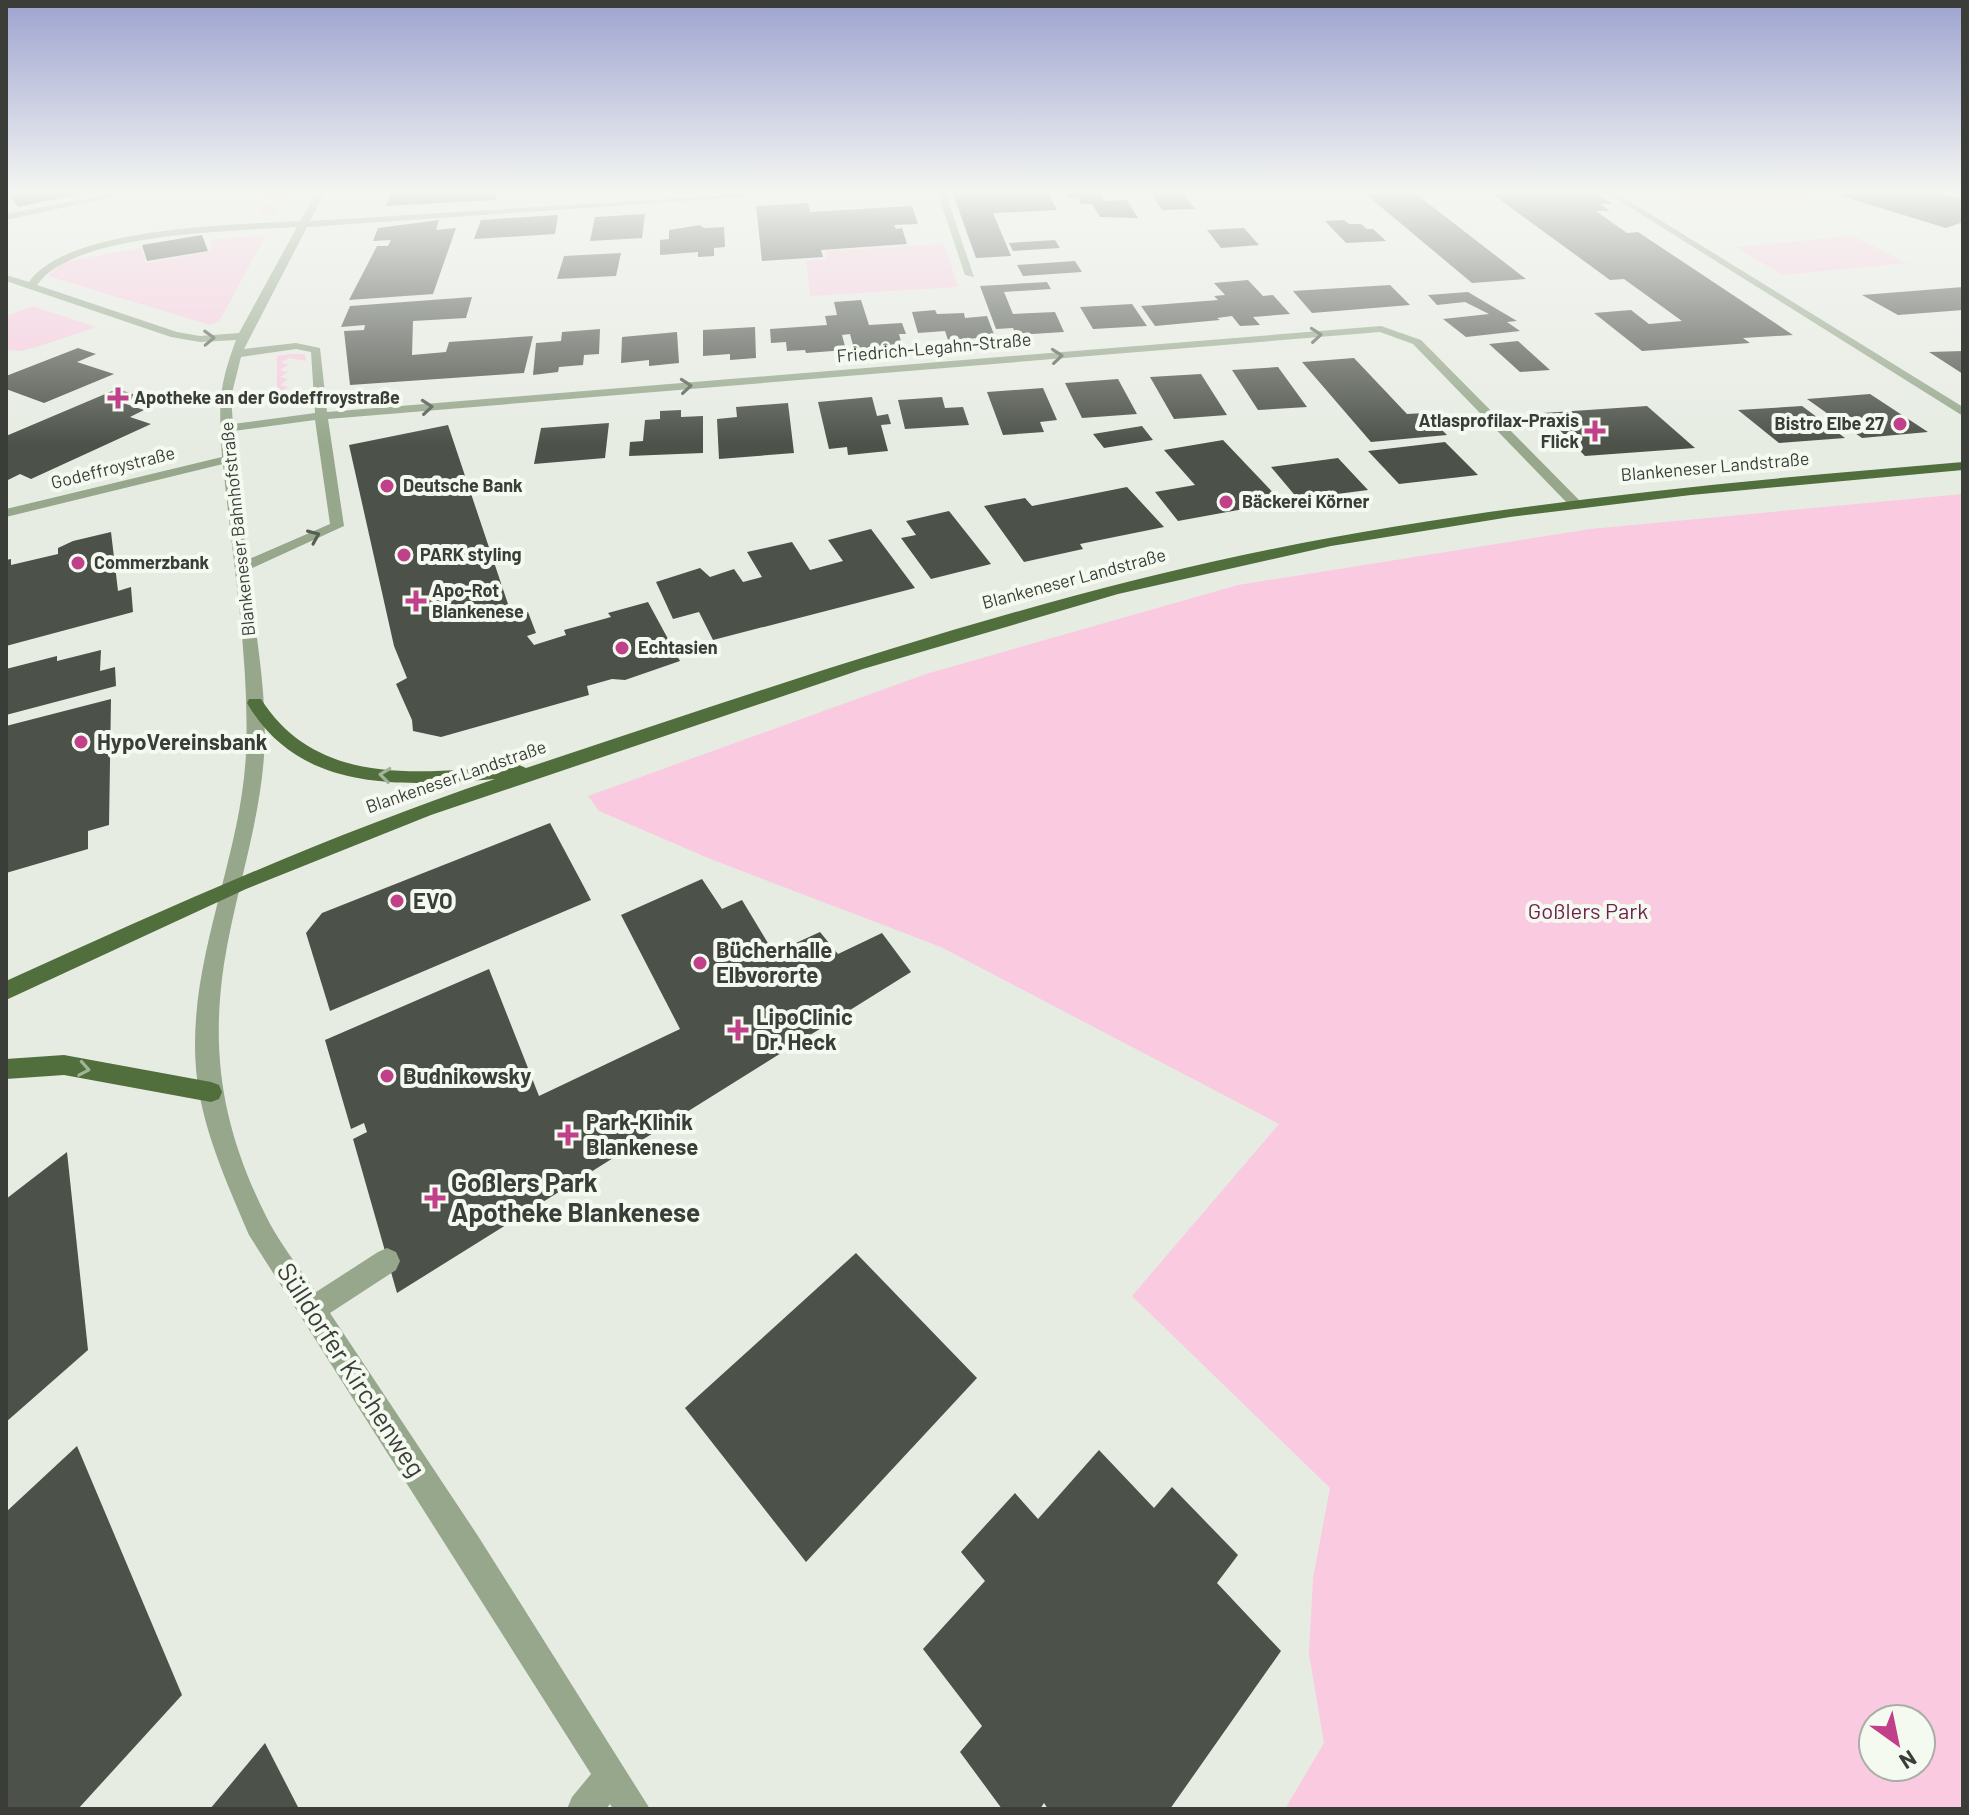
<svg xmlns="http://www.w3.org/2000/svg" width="1969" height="1815" font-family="Barlow,sans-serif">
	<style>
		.green { fill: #f9cae0; fill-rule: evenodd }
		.building { fill: #4c5149 }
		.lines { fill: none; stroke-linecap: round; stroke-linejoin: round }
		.minor { fill: #96a78c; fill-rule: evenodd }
		.major { fill: #516e3d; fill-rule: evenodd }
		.oneway { stroke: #565d52 }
		.oneway2 { stroke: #a2b496 }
		.poi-dot { fill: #c1408a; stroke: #f4faf0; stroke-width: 3 }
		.labels { text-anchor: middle; stroke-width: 8; stroke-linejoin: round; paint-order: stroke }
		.far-street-label { font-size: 18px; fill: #3b3d39; stroke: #f4faf0 }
		.far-poi-label { font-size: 18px; font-weight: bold; fill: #3b3d39; stroke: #f4faf0; text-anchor: start }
		.poi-label { font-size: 22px; font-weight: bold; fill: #3b3d39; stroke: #f4faf0; text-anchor: start }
		.park-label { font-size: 22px; fill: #701e4e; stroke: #f4faf0 }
		.near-poi-label { font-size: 26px; font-weight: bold; fill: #3b3d39; stroke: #f4faf0; text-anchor: start }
		.near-street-label { font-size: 26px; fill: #3b3d39; stroke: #f4faf0 }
	</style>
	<rect width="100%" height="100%" fill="#e7ece3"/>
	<!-- green -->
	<g class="green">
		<path d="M264 191H295L276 216 258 214 269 199 257 196Z"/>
		<path d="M1668 191H1801L1822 202 1701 209Z"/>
		<path d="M266 235 220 320 210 325 48 276 63 262 141 248 146 263 212 251 209 240Z"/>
		<path d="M1853 236 1907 263 1782 275 1736 247Z"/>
		<path d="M944 244 958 287 810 296 806 260 826 259 825 251Z"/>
		<path d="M32 306 96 327 40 346 20 351 6 350V316Z"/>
		<path d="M290 354H305L306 361 289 358 281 362 288 365 280 370 288 372 280 377 288 379 280 385 288 387 279 392 298 396 306 391 307 403H277V356Z"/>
		<path d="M1963 494V1809H1285L1324 1743 1309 1654 1313 1578 1330 1488 1132 1296 1279 1124 941 947 708 858 599 811 588 796 926 674 1238 585 1590 529ZM1873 1719H1921V1767H1873Z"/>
	</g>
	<!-- building -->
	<g class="building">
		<path d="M6 191H89V192L18 207Z"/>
		<path d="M393 191H499L495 200 385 206Z"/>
		<path d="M1047 191 1057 210 993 213 1011 256 976 258 953 194Z"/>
		<path d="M1064 191H1098L1104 201 1127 200 1138 218 1100 217 1092 204H1081L1078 198H1068Z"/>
		<path d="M1149 191H1181L1195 209 1162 210Z"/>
		<path d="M1362 191H1412L1526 279 1472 283Z"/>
		<path d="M1488 191H1592L1612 204H1600L1610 211H1596L1627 233 1638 232 1793 335 1743 338 1750 343 1642 351 1594 313 1631 310 1649 324 1682 321 1624 279 1610 280Z"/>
		<path d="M1825 191H1933L1963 199V222L1946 228Z"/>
		<path d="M808 203 810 212 912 206 918 224 894 225 896 229 902 228 907 244 821 250 823 257 762 261 756 206Z"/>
		<path d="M645 214 642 238 590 241 595 217Z"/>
		<path d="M558 215 555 234 474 239 481 220Z"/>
		<path d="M439 220 436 230 456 228 433 294 349 300 377 246H388L391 240 373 241 378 228Z"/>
		<path d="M1344 220 1349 224H1361L1367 229H1373L1386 241 1346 243 1325 221Z"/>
		<path d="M700 225 704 228 724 227 725 247 714 248V256L698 257V252L660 255V240L669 239V230Z"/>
		<path d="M1244 228 1259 245 1221 248 1207 230Z"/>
		<path d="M202 235 208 251 147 261 142 245Z"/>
		<path d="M1055 240 1060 248 1013 251 1009 243Z"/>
		<path d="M621 253 616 276 557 279 564 256Z"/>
		<path d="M1075 261 1082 272 1023 276 1017 265Z"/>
		<path d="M1248 280 1263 296 1273 295 1290 314 1253 317 1260 325 1240 326 1232 316 1217 318 1220 320 1155 326 1141 306 1218 300 1214 296 1225 295 1214 283Z"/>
		<path d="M1047 282 1051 289 1004 292 1013 314 1055 312 1064 332 1016 335 1013 328 996 329 980 286Z"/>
		<path d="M1390 285 1410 305 1312 313 1293 291Z"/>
		<path d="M1963 287V310L1898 315 1862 295Z"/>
		<path d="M1468 292 1517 321 1507 322 1520 331 1466 337 1443 319 1489 314 1465 302 1437 305 1428 295Z"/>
		<path d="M472 297 466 318 413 321 412 355 446 352 449 342 533 336 524 373 350 385 344 331 364 330 365 325 341 327 350 306Z"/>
		<path d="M861 300 869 325 902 323 906 334H899L902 345 854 349 850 334 842 335 846 350 806 353 805 350 787 351 786 342 771 343 770 329 827 325 825 316 837 315 834 302Z"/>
		<path d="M1132 304 1147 326 1093 329 1080 307Z"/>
		<path d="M935 310 937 314 964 313 965 318 987 316 995 337 948 340 945 331 918 333 912 312Z"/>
		<path d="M755 327 756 358 730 360V354L703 356V330Z"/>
		<path d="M600 329 599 354 584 355 583 365 559 367 558 372 533 375 536 343 561 341 562 332Z"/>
		<path d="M677 332 679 363 649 366V360L621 363 622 337Z"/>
		<path d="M1518 341 1550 370 1520 372 1489 344Z"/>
		<path d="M78 348 96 354 77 362 114 374 44 403 6 389V376Z"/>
		<path d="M1963 351V374L1929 352Z"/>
		<path d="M1354 358 1407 414 1425 413 1447 435 1371 442 1302 362Z"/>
		<path d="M1278 367 1307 407 1258 410 1232 370Z"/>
		<path d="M1201 374 1227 415 1174 419 1150 377Z"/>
		<path d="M1118 379 1137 414 1082 418 1065 383Z"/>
		<path d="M1043 388 1057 420 1040 422 1044 432 1003 435 987 392Z"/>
		<path d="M117 389 139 396 123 403 144 410 130 417 151 424 31 479 20 474 6 481V436Z"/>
		<path d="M1870 394 1928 432 1862 438 1807 399Z"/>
		<path d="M872 397 877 416 888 414 891 424 881 425 888 451 848 455 847 447 829 449 818 402Z"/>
		<path d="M942 397 945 408 963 407 969 425 905 429 898 400Z"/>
		<path d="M788 403 794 453 719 459 717 419 737 417 736 407Z"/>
		<path d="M1647 406 1695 448 1585 456 1543 413Z"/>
		<path d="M1802 406 1845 438 1779 443 1738 410Z"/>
		<path d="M681 410V417L703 416V453L629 456 630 442 643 441 645 420 660 419V411Z"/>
		<path d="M609 423 605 458 534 464 541 428Z"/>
		<path d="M448 425 512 616 528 612 536 633 527 636 534 645 566 635 564 630 611 617 608 613 648 602 680 661 625 680 612 679 587 686 589 695 441 737 413 731 412 720 396 684 407 678 394 646 349 445Z"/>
		<path d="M1142 426 1153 440 1104 448 1093 434Z"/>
		<path d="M1223 440 1282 502 1178 521 1155 492 1195 485 1164 450Z"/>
		<path d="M1445 442 1478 475 1399 484 1368 451Z"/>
		<path d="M1338 458 1368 490 1298 499 1271 467Z"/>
		<path d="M1127 487 1164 527 1080 544 1083 549 1024 562 984 506 1025 498 1032 506Z"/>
		<path d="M949 511 991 564 931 579 901 538 916 535 906 521Z"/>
		<path d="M871 529 915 588 713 640 699 612 673 619 656 582 700 568 710 577 734 569 743 582 762 577 747 552 792 542 810 570 843 561 828 540Z"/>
		<path d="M111 532 118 591 131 587 133 612 6 646V560L11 559V565L58 554V548L73 541Z"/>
		<path d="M101 650 100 671 115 667 116 686 6 715V669L57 656V661Z"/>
		<path d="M111 699 109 825 88 831V849L6 873V726Z"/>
		<path d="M550 823 591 900 330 1011 306 933 322 913Z"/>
		<path d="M702 879 722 909 742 900 774 953 820 932 838 954 882 933 911 972 397 1293 353 1139 367 1132 364 1123 351 1129 325 1040 489 969 539 1096 680 1029 621 915Z"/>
		<path d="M67 1152 88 1350 6 1422V1199Z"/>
		<path d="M856 1253 977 1378 806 1562 685 1408Z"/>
		<path d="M77 1446 182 1695 78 1809H6V1512Z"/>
		<path d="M1099 1450 1154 1508 1172 1487 1238 1555 1217 1583 1281 1651 1170 1809H1048L1044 1803 1040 1809H1002L960 1752 982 1726 923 1649 985 1581 961 1552 1015 1493 1038 1519Z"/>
		<path d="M265 1743 299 1809H210Z"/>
	</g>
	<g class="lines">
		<!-- minor -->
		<g class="minor">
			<path d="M126 191H141L6 220V214Z"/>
			<path d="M317 191H325L310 221 796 191H835L307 227 244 349 296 343 320 348 327 412 1381 326 1421 340 1582 503 1570 506 1413 344 1380 332 328 419 344 526 248 570C255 631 268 694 264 756 259 827 235 894 224 964 210 1057 224 1132 266 1216 279 1243 299 1267 316 1292L378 1252 387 1248 396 1252 400 1261 396 1270 330 1313 478 1536 650 1809H613L610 1804 606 1809H567L572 1797 591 1774 249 1235C227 1183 201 1127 196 1069 187 961 241 860 246 753 250 661 232 557 223 464L6 517V509L222 457C219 405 218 388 236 340L200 342 171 337 6 281V275L29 282C67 227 235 225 300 221ZM297 227 239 333 200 336 177 332 37 285C73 232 236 231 297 227ZM296 349 311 352 315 413 233 424 231 397 241 357ZM315 420 330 524 247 560 233 431Z"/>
			<path d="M937 191H945L974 277 965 275Z"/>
			<path d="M1604 191H1613L1963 407V416Z"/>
		</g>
		<!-- major -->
		<g class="major">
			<path d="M1963 462V470L1691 495 1510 517 1331 546 1118 594 863 669 431 815 246 889 6 1000V981C167 908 327 836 495 779 402 786 300 794 247 703L249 699H261C319 790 426 772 519 765L526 768C762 690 1000 607 1243 555 1481 505 1722 482 1963 462Z"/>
			<path d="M64 1055 211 1082 219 1085 222 1092 219 1099 211 1102 64 1075 6 1079V1059Z"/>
		</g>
	</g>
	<!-- one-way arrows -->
	<defs><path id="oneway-chevron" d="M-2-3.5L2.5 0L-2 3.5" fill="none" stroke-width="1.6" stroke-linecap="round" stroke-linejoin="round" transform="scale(2)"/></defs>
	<g class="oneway">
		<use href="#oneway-chevron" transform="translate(1316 335) rotate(-5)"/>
		<use href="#oneway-chevron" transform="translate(209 338) rotate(-2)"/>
		<use href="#oneway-chevron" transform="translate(1057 356) rotate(-5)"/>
		<use href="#oneway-chevron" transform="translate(686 386) rotate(-5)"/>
		<use href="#oneway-chevron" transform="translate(427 407) rotate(-5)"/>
		<use href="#oneway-chevron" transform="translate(314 536) rotate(-23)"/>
	</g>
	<g class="oneway2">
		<use href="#oneway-chevron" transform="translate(385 775) rotate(-173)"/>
		<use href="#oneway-chevron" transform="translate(84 1069) rotate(10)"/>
	</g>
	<!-- sky -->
	<linearGradient id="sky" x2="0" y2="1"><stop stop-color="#9ea3d0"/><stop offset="0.43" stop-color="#f4f6f2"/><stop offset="1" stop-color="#f4f6f2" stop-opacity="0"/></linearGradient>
	<rect width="1969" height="445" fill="url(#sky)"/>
	<!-- markers -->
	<g class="poi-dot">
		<path d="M114 386h8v8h8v8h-8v8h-8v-8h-8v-8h8z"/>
		<circle cx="1900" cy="424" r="8"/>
		<path d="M1591 419h8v8h8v8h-8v8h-8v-8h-8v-8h8z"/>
		<circle cx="387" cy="486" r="8"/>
		<circle cx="1226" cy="502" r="8"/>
		<circle cx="404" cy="555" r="8"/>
		<circle cx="78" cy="563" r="8"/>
		<path d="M412 589h8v8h8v8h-8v8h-8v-8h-8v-8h8z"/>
		<circle cx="622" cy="648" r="8"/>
		<circle cx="81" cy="742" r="8"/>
		<circle cx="397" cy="901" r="8"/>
		<circle cx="700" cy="963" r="8"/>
		<path d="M734 1018h8v8h8v8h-8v8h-8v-8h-8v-8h8z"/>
		<circle cx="387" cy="1076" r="8"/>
		<path d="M564 1123h8v8h8v8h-8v8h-8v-8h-8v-8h8z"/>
		<path d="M431 1186h8v8h8v8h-8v8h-8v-8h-8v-8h8z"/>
	</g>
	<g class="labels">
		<!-- far-street labels -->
		<g class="far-street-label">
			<text transform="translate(934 348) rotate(-5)" y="6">Friedrich-Legahn-Straße</text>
			<text transform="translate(1715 467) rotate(-5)" y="6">Blankeneser Landstraße</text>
			<text transform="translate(113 468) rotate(-14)" y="6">Godeffroystraße</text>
			<text transform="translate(238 529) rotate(-96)" y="6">Blankeneser Bahnhofstraße</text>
			<text transform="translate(1074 579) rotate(-15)" y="6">Blankeneser Landstraße</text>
			<text transform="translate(456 777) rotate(-19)" y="6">Blankeneser Landstraße</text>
		</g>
		<!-- far-poi labels -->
		<g class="far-poi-label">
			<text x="134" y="404">Apotheke an der Godeffroystraße</text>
			<text x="1579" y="427" text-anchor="end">Atlasprofilax-Praxis<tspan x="1579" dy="21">Flick</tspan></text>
			<text x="1884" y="430" text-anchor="end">Bistro Elbe 27</text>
			<text x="403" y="492">Deutsche Bank</text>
			<text x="1242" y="508">Bäckerei Körner</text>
			<text x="420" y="561">PARK styling</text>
			<text x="94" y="569">Commerzbank</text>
			<text x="432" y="597">Apo-Rot<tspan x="432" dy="21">Blankenese</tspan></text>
			<text x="638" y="654">Echtasien</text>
		</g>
		<!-- poi labels -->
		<g class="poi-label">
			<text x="97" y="750">HypoVereinsbank</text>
			<text x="413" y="909">EVO</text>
			<text x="716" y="958">Bücherhalle<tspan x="716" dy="25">Elbvororte</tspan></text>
			<text x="756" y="1025">LipoClinic<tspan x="756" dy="25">Dr. Heck</tspan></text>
			<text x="403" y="1084">Budnikowsky</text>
			<text x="586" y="1130">Park-Klinik<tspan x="586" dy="25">Blankenese</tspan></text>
		</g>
		<!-- park labels -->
		<g class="park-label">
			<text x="1588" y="919">Goßlers Park</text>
		</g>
		<!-- near-poi labels -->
		<g class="near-poi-label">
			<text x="451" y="1192">Goßlers Park<tspan x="451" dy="30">Apotheke Blankenese</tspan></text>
		</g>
		<!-- near-street labels -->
		<g class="near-street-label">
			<text transform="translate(351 1370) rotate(57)" y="9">Sülldorfer Kirchenweg</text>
		</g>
	</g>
	<!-- border -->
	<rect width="1969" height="1815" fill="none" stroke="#3b3d39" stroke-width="16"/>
	<!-- north arrow -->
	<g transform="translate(1897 1743) rotate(147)"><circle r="38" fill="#f4faf0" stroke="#aaaea7" stroke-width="2"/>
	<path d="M0-6L14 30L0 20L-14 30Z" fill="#c1408a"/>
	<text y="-12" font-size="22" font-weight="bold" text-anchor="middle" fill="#3b3d39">N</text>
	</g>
</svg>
